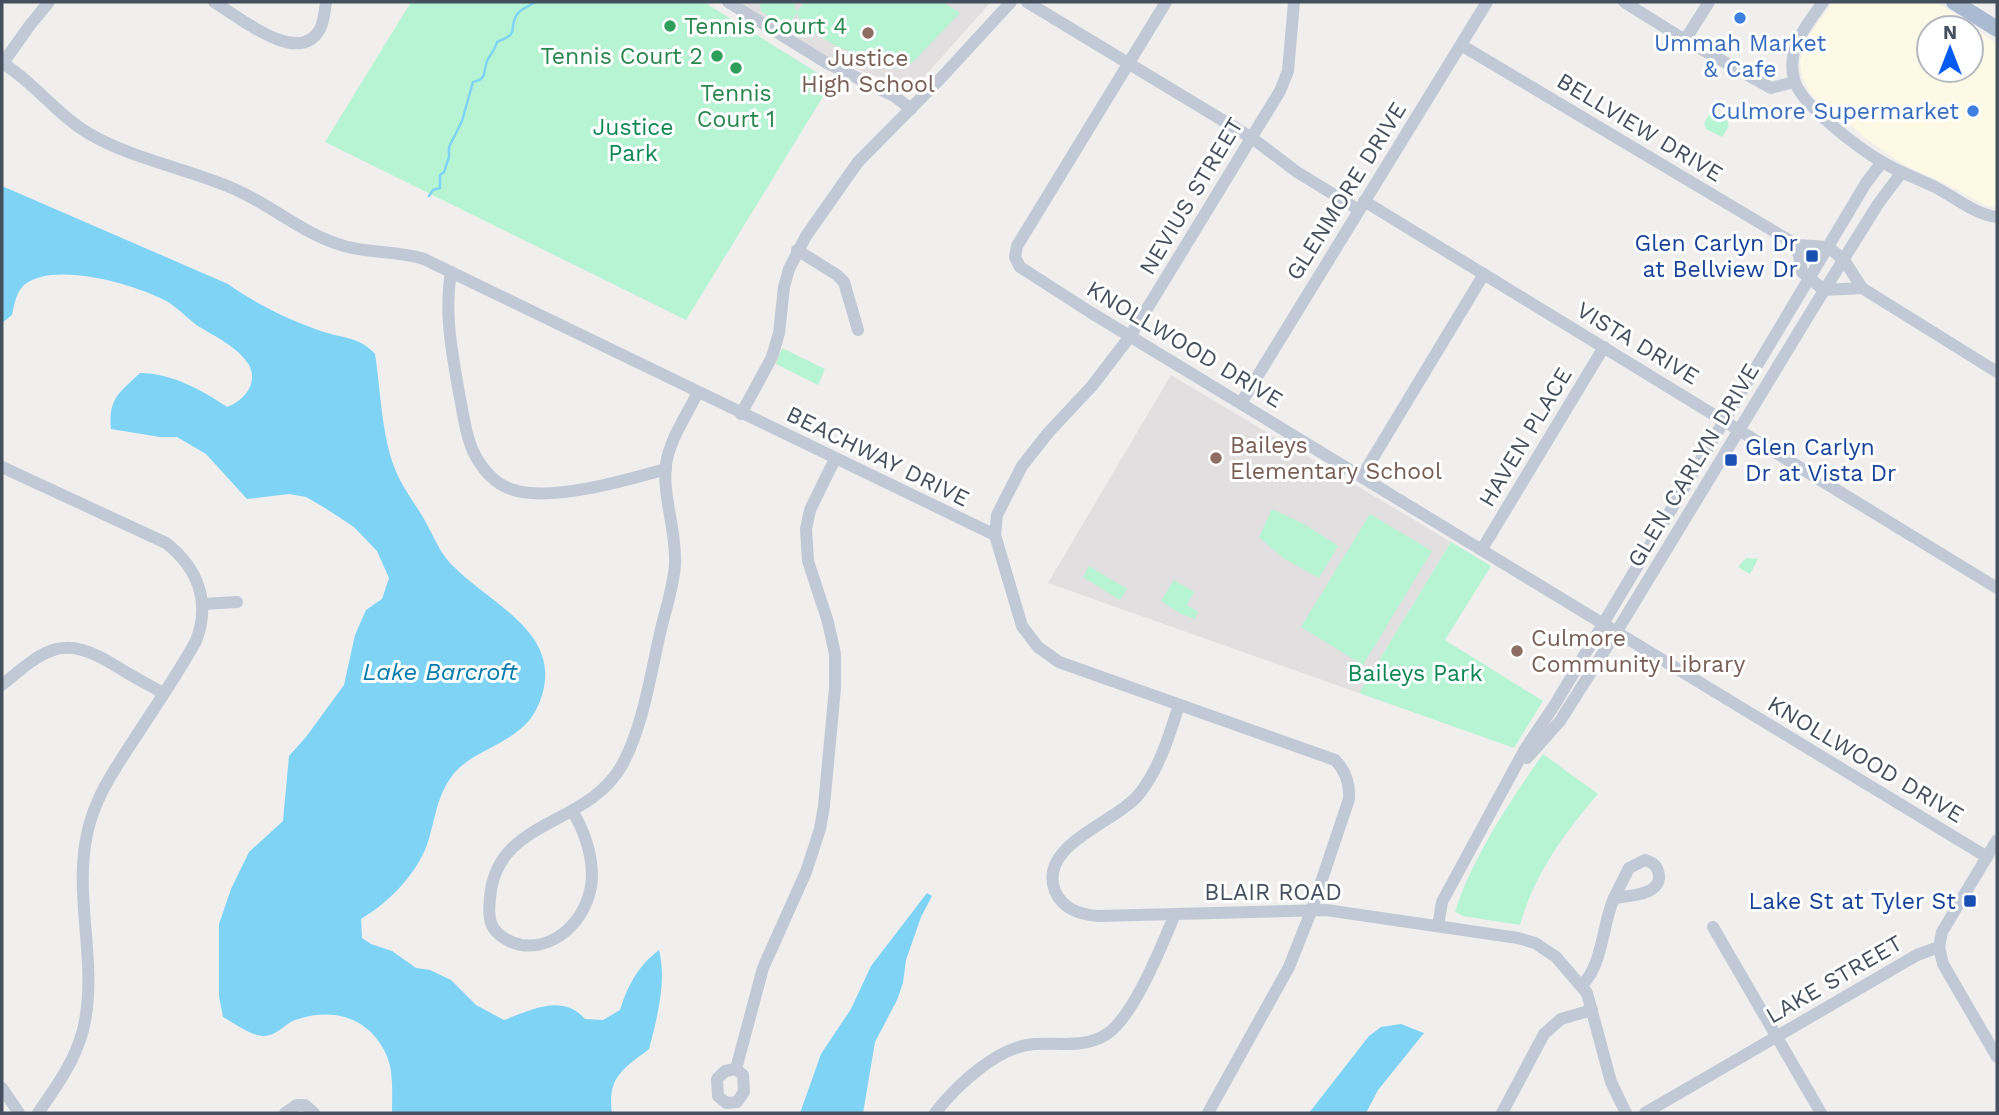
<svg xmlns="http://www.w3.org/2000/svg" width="1999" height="1115" font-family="'Work Sans',sans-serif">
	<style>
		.commercial { fill: #fef9e5; fill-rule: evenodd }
		.education { fill: #e2dfe0 }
		.green { fill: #b7f4d3 }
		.water { fill: #7fd4f6 }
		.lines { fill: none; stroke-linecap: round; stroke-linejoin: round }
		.stream { stroke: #7fd4f6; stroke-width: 2.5 }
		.minor { stroke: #c0c9d5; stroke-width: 12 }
		.major { stroke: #aabbd1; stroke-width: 16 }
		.shop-dot { fill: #3f7fe0; stroke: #fff; stroke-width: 2.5 }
		.leisure-dot { fill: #2e9e5b; stroke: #fff; stroke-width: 2.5 }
		.education-dot { fill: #8d6e63; stroke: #fff; stroke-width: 2.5 }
		.transit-dot { fill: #1a4fb4; stroke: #fff; stroke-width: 2.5 }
		.labels { text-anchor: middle; stroke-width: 6; stroke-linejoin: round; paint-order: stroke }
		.leisure-label { font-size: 23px; fill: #27864d; stroke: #fff; text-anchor: start }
		.shop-label { font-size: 23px; fill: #366cbe; stroke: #fff }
		.education-label { font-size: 23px; fill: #785e54; stroke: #fff; text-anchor: start }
		.park-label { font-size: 23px; fill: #0c8854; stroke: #fff }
		.street-label { font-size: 23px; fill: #44505e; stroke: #fff }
		.transit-label { font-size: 23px; fill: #164399; stroke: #fff; text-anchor: end }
		.water-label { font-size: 24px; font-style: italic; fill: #017bad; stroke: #fff }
	</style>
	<rect width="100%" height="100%" fill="#f1eeee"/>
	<!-- commercial -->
	<path class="commercial" d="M1833 2H1937L1997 44V208L1987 206 1942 182 1904 165 1865 138 1846 121 1828 110 1814 98 1807 88 1801 72 1800 60 1807 38ZM1929 28H1971V70H1929Z"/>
	<!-- education -->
	<g class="education">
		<path d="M723 2H991L915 87 909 89 843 64 837 73Z"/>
		<path d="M1171 375 1451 542 1359 693 1048 583Z"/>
	</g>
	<!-- green -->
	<g class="green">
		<path d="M411 2H704L832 82 686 320 325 142Z"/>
		<path d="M761 2H797L794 5 797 12 804 2H943L960 13 911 64 897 69 838 47 802 26 797 13 787 28 762 12 760 6Z"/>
		<path d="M1713 114 1727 120 1729 126 1722 137 1706 129 1704 123 1709 115Z"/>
		<path d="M782 348 825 369 818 385 776 364Z"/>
		<path d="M1272 509 1304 524 1338 546 1319 578 1283 558 1259 537Z"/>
		<path d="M1370 514 1432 551 1363 665 1301 627Z"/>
		<path d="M1451 542 1491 566 1445 640 1543 701 1514 748 1359 693Z"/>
		<path d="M1746 558 1758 559 1750 574 1738 567Z"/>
		<path d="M1089 566 1127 589 1120 600 1083 577Z"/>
		<path d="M1174 580 1194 592 1187 605 1198 612 1195 619 1181 614 1161 601Z"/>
		<path d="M1543 754 1598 794C1564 833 1534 875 1520 925L1463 916 1455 912C1471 860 1511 799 1543 754Z"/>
	</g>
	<!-- water -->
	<g class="water">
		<path d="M2 186 228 284C256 304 289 320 321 331 340 338 361 337 375 354 381 391 381 433 395 469 402 487 414 502 424 519 433 535 441 556 455 568 496 608 570 637 537 708 520 744 472 748 452 776 436 797 435 822 427 845 415 876 388 903 361 919L362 938 371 944 392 951 416 968 430 970 451 980 476 1005 504 1020C531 1010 562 993 585 1019L603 1020 620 1010C628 985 638 966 659 950 667 982 657 1018 649 1049 623 1069 607 1077 612 1113H392C392 1095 394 1071 386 1054 369 1017 333 1007 295 1020 283 1025 276 1037 262 1036 250 1035 234 1023 223 1017L219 996V924L231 889 249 852 283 821 289 756 306 737 344 685 355 635 366 610 382 599 389 578 377 551 354 527 325 508 306 497 289 494 247 499 206 454 177 437H160L111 429C108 399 119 393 140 373 171 373 202 390 227 407 243 401 259 384 249 365 238 347 216 337 198 326 188 319 179 309 168 302 139 285 53 260 24 285 16 292 14 306 12 315L2 323Z"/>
		<path d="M927 893 932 896 921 917 906 960 903 983 897 1000 875 1042 863 1113H800L821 1054 851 1009 871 966Z"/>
		<path d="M1401 1024 1424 1033 1378 1090 1366 1113H1309L1369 1036 1381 1027Z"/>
	</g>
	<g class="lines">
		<!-- stream -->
		<path class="stream" d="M429 196 433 190 440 188V175L444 172 449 157V147L462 121 473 82C489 79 482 70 488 59 492 53 495 49 497 42 521 32 508 32 516 16 520 8 529 7 535 2"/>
		<!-- minor -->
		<g class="minor">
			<path d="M214 2C238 16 299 68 320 29 324 21 325 10 326 2"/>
			<path d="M728 2 825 62 894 96 911 109"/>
			<path d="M1027 2 1252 138 1297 172 1359 210"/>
			<path d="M1166 2 1017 246 1015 257 1020 267 1090 312 1987 857"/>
			<path d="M1624 2 1685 40 1771 88 1794 82"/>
			<path d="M1823 2C1807 25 1786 48 1794 79 1800 105 1859 148 1882 162 1899 172 1918 179 1935 187 1956 198 1974 214 1997 217"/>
			<path d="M1685 40 1709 2"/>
			<path d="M1461 45 1797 245 1828 247 1844 260 1862 288 1997 372"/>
			<path d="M2 63C34 82 56 114 88 133 132 159 185 168 232 188 268 203 298 230 335 243 364 254 395 250 424 259L995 535 1022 626 1038 647 1059 662 1335 760C1346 771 1350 783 1349 799L1312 909 1289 967 1208 1113"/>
			<path d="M3 63 30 25 49 2"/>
			<path d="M1364 201 1997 588"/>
			<path d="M1797 245 1802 272 1824 290 1862 288"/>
			<path d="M797 250 837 275 844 282 858 330"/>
			<path d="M451 272C444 313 452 353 459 393 463 412 465 433 473 451 481 468 495 485 514 490 552 502 627 480 666 469"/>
			<path d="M1241 403 1487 2"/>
			<path d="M741 414 772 357 779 333 784 287 789 269 806 236 858 162 940 79 1011 2"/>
			<path d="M2 467 166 543C198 568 211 602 196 641 176 677 153 710 131 744 112 773 94 800 87 834 73 899 99 965 83 1030 75 1061 56 1087 38 1113"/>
			<path d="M1362 476 1484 274"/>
			<path d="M995 535 997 515 1022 466 1048 433 1092 386 1131 335 1280 91 1288 71 1294 2"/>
			<path d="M1482 549 1604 347"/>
			<path d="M203 604 237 602"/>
			<path d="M2 685C46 648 63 633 116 666 131 676 148 684 163 693"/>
			<path d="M1179 705C1169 736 1160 767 1140 793 1117 823 1037 844 1055 891 1063 910 1081 915 1099 916L1326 910 1518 938 1535 943 1556 957 1587 993 1611 1082 1626 1113"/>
			<path d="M1527 758 1560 721 1617 631 1812 310 1878 204 1902 172"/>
			<path d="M572 811C584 829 592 854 592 876 591 914 560 950 521 945 511 943 500 937 494 929 488 920 489 908 490 898 496 818 587 828 622 765 642 729 650 678 659 638 664 614 673 590 675 565 677 532 662 496 666 465 669 440 687 415 698 392"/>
			<path d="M1997 840 1942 932 1939 947 1943 964 1997 1057"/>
			<path d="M1645 860C1651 862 1656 864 1658 871 1666 895 1628 896 1614 898L1629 868Z"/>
			<path d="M1438 926 1442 902 1525 749 1554 706 1866 183 1882 162"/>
			<path d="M1713 927 1821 1113"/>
			<path d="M1582 985C1603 965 1602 925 1614 898"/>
			<path d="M736 1069 743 1075 744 1092 737 1102 726 1103 718 1096 717 1079 725 1071 736 1069 763 968 806 872 820 829 824 806 835 688V654L828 622 808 561 806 529 810 510 835 459"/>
			<path d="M2 1088 19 1113"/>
			<path d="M285 1113 297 1105H305L314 1113"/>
			<path d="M935 1113C957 1085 997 1047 1034 1044 1059 1042 1084 1049 1107 1034 1134 1016 1162 945 1175 914"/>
			<path d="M1502 1113 1544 1034 1561 1019 1592 1010"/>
			<path d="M1645 1113 1917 955 1939 947"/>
		</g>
		<!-- major -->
		<path class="major" d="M1954 2 1997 29"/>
	</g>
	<!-- markers -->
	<g class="shop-dot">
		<circle cx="1740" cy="18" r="7"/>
		<circle cx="1973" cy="111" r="7"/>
	</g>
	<g class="leisure-dot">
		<circle cx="670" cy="26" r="7"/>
		<circle cx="717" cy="56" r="7"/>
		<circle cx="736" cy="68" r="7"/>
	</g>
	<g class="education-dot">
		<circle cx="868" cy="33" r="7"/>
		<circle cx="1216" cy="458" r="7"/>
		<circle cx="1517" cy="651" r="7"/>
	</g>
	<g class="transit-dot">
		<rect x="1805" y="249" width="14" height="14" rx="3.5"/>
		<rect x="1724" y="453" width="14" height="14" rx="3.5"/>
		<rect x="1963" y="894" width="14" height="14" rx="3.5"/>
	</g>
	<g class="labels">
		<!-- leisure labels -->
		<g class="leisure-label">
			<text x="684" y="34">Tennis Court 4</text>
			<text x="703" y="64" text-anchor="end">Tennis Court 2</text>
			<text x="736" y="101" text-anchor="middle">Tennis<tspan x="736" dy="26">Court 1</tspan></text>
		</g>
		<!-- shop labels -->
		<g class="shop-label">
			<text x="1740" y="51">Ummah Market<tspan x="1740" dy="26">&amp; Cafe</tspan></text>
			<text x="1959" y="119" text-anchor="end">Culmore Supermarket</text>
		</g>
		<!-- education labels -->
		<g class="education-label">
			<text x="868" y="66" text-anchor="middle">Justice<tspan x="868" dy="26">High School</tspan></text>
			<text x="1230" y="453">Baileys<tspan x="1230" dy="26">Elementary School</tspan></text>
			<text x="1531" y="646">Culmore<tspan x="1531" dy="26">Community Library</tspan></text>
		</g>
		<!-- park labels -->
		<g class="park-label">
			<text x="633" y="135">Justice<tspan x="633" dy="26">Park</tspan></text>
			<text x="1415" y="681">Baileys Park</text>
		</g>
		<!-- street labels -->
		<g class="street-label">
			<text transform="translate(1640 127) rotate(31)" y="8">BELLVIEW DRIVE</text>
			<text transform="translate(1346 191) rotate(-58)" y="8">GLENMORE DRIVE</text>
			<text transform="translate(1191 196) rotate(-59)" y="8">NEVIUS STREET</text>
			<text transform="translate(1638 343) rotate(31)" y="8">VISTA DRIVE</text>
			<text transform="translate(1185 344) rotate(31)" y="8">KNOLLWOOD DRIVE</text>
			<text transform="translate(1525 437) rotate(-59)" y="8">HAVEN PLACE</text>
			<text transform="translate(878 456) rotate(26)" y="8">BEACHWAY DRIVE</text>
			<text transform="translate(1693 465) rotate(-59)" y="8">GLEN CARLYN DRIVE</text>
			<text transform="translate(1866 759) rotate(31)" y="8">KNOLLWOOD DRIVE</text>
			<text x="1273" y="900">BLAIR ROAD</text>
			<text transform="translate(1834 979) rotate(-30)" y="8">LAKE STREET</text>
		</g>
		<!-- transit labels -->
		<g class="transit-label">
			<text x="1798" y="251">Glen Carlyn Dr<tspan x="1798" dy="26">at Bellview Dr</tspan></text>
			<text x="1745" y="455" text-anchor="start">Glen Carlyn<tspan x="1745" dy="26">Dr at Vista Dr</tspan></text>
			<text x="1956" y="909">Lake St at Tyler St</text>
		</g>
		<!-- water labels -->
		<g class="water-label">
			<text x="440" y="680">Lake Barcroft</text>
		</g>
	</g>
	<!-- border -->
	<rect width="1999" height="1115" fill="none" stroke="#44505e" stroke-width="7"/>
	<!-- north arrow -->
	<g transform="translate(1950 49)"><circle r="33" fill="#ffffff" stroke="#b4b9bf" stroke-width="2"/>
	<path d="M0-5L12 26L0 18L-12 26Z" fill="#035af6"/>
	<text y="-10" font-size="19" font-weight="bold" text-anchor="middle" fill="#44505e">N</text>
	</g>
</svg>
